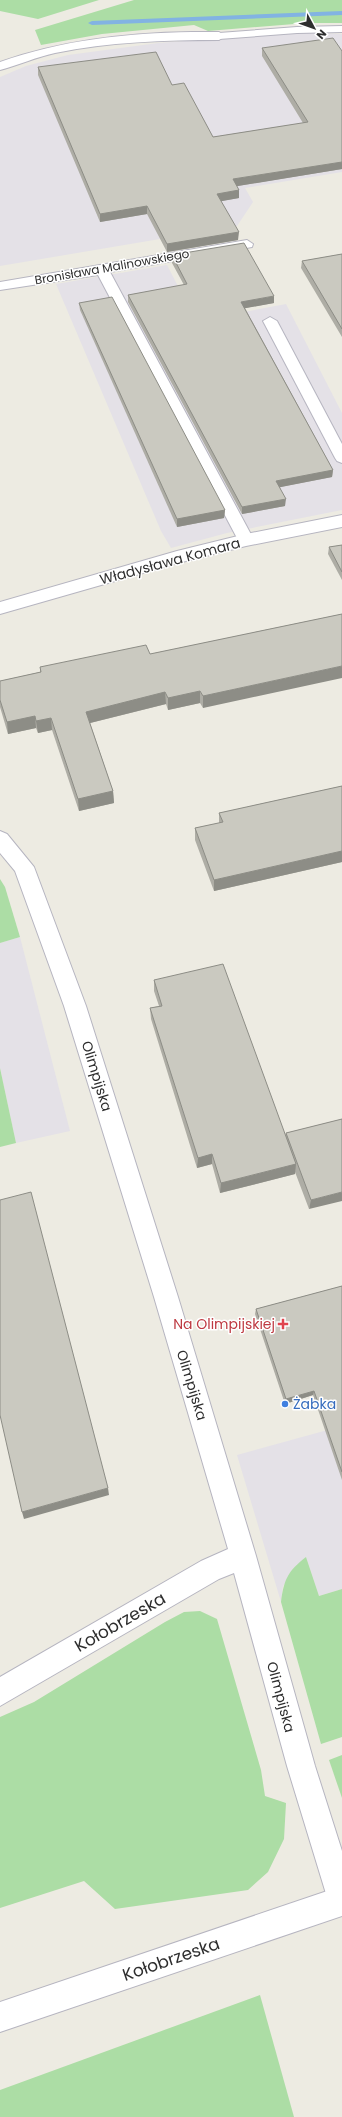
<svg xmlns="http://www.w3.org/2000/svg" width="342" height="2117" font-family="Poppins,sans-serif">
	<style>
		.industrial { fill: #e4e1e7 }
		.green { fill: #acdda5 }
		.lines { fill: none; stroke-linecap: round; stroke-linejoin: round }
		.stream { fill: #82b3e2; fill-rule: evenodd }
		.service-casing { stroke: #b6b5c0; stroke-width: 2 }
		.minor-casing { stroke: #b6b5c0; stroke-width: 2 }
		.secondary-casing { stroke: #b6b5c0; stroke-width: 2 }
		.service { fill: #fff; fill-rule: evenodd }
		.minor { fill: #fff; fill-rule: evenodd }
		.secondary { fill: #fff; fill-rule: evenodd }
		.wall { fill: #aeada5 }
		.shaded-wall { fill: #8d8d86 }
		.building { fill: #cac9c0; stroke: #8d8d86 }
		.health-dot { fill: #e0444e; stroke: #fff; stroke-width: 1.5 }
		.shop-dot { fill: #3f7fe0; stroke: #fff; stroke-width: 1.5 }
		.labels { text-anchor: middle; stroke-width: 3; stroke-linejoin: round; paint-order: stroke }
		.far-street-label { font-size: 12px; fill: #2e2e2e; stroke: #fff }
		.street-label { font-size: 14px; fill: #2e2e2e; stroke: #fff }
		.health-label { font-size: 14px; fill: #be3a42; stroke: #fff; text-anchor: end }
		.shop-label { font-size: 14px; fill: #366cbe; stroke: #fff; text-anchor: start }
		.near-street-label { font-size: 17px; fill: #2e2e2e; stroke: #fff }
	</style>
	<rect width="100%" height="100%" fill="#edebe2"/>
	<!-- industrial -->
	<g class="industrial">
		<path d="M303 32 342 34V172L245 188 253 202 237 226 0 266V77L26 66 68 55 158 43Z"/>
		<path d="M167 265 196 321 286 304 342 413V510L227 533 171 548 161 531 56 284Z"/>
		<path d="M20 937 70 1131 16 1143 0 1068V943Z"/>
		<path d="M342 1426V1589L319 1596 306 1557 283 1586 281 1602 237 1455Z"/>
	</g>
	<!-- green -->
	<g class="green">
		<path d="M0 0H99L38 19 0 11Z"/>
		<path d="M134 0H342V23H307L208 31 194 25 102 34 41 45 35 30Z"/>
		<path d="M0 879 5 887 20 937 0 943Z"/>
		<path d="M0 1068 16 1143 0 1147Z"/>
		<path d="M306 1557 319 1596 342 1589V1737L321 1744 281 1602C284 1579 288 1571 306 1557Z"/>
		<path d="M200 1611 217 1619 261 1770 265 1796 286 1803 284 1839 268 1872 248 1890 115 1909 84 1881 0 1908V1717L34 1702 165 1622 184 1612Z"/>
		<path d="M342 1755V1798L329 1760Z"/>
		<path d="M260 1995 294 2117H0V2090Z"/>
	</g>
	<g class="lines">
		<!-- stream -->
		<path class="stream" d="M342 11V15L92 25 88 23 92 21Z"/>
		<defs>
			<g id="service">
				<path d="M342 26V32L297 33 219 39 213 36 219 33 297 27Z"/>
				<path d="M247 240 253 244 252 247 110 272 254 540 251 544H241L238 540 98 275 0 290V282Z"/>
				<path d="M270 317 277 321 342 444V463L337 461 335 458 263 321Z"/>
			</g>
			<g id="minor">
				<path d="M192 32H219L225 36 219 40C164 40 109 42 55 53 36 57 19 65 0 70V62C62 40 126 33 192 32Z"/>
				<path d="M342 515V527L246 546 178 563 0 614V602L177 551 246 534Z"/>
				<path d="M0 831 7 834 34 867 86 1006 178 1297 256 1556 315 1766 342 1851V1912L332 1907 327 1897 287 1766 234 1573 219 1579 0 1706V1677L201 1561 228 1549 154 1297 64 1006 15 871 0 853Z"/>
			</g>
			<path id="secondary" d="M342 1886V1916L0 2032V2002Z"/>
		</defs>
		<!-- service casing -->
		<use href="#service" class="service-casing"/>
		<!-- minor casing -->
		<use href="#minor" class="minor-casing"/>
		<!-- secondary casing -->
		<use href="#secondary" class="secondary-casing"/>
		<!-- service -->
		<use href="#service" class="service"/>
		<!-- minor -->
		<use href="#minor" class="minor"/>
		<!-- secondary -->
		<use href="#secondary" class="secondary"/>
	</g>
	<!-- wall -->
	<g class="wall">
		<path d="M262 48 342 51V169L237 186 239 198 221 201 238 240 167 252 147 214 100 222 38 75V67L172 85 213 137 303 123 262 56Z"/>
		<path d="M342 254V337L301 268 302 261Z"/>
		<path d="M172 255 274 303 245 308 333 470 332 477 280 487 285 506 242 514 128 302V295L184 285 172 263Z"/>
		<path d="M79 303 225 510 224 518 177 527 80 310Z"/>
		<path d="M342 545V580L328 554 329 547Z"/>
		<path d="M342 614 203 708 200 703 168 710 166 704 90 723 113 791 114 803 79 811 52 730 38 733 36 728 8 734 0 707V681L40 672V667L150 654Z"/>
		<path d="M342 786V862L214 891 195 840V828L219 823V813Z"/>
		<path d="M154 980 286 1135V1133L342 1119 309 1209 295 1172V1174L220 1193 212 1164 197 1168 151 1019 150 1008 159 1006 154 991Z"/>
		<path d="M342 1286V1480L313 1395 285 1404 255 1314 256 1309Z"/>
	</g>
	<!-- shaded-wall -->
	<g class="shaded-wall">
		<path d="M342 162V169L232 187 233 179Z"/>
		<path d="M239 190V198L217 202V194Z"/>
		<path d="M147 206V214L100 222V214Z"/>
		<path d="M239 232 238 240 167 252V244Z"/>
		<path d="M274 296V303L241 309V302Z"/>
		<path d="M333 470 332 477 276 488V481Z"/>
		<path d="M286 499 285 506 242 514V507Z"/>
		<path d="M225 510 224 518 177 527V519Z"/>
		<path d="M342 666V678L203 708V696Z"/>
		<path d="M200 691V703L168 710V698Z"/>
		<path d="M165 692 166 704 86 724V712Z"/>
		<path d="M35 716 36 728 8 734 7 722Z"/>
		<path d="M51 718 52 730 38 733 36 721Z"/>
		<path d="M113 791 114 803 79 811 78 799Z"/>
		<path d="M342 851V862L214 891V880Z"/>
		<path d="M212 1154V1164L197 1168 198 1158Z"/>
		<path d="M296 1164 295 1174 220 1193 221 1183Z"/>
		<path d="M342 1192V1201L309 1209 311 1200Z"/>
		<path d="M314 1391 313 1395 285 1404 286 1399Z"/>
		<path d="M108 1488 109 1495 24 1519 22 1512Z"/>
	</g>
	<!-- building -->
	<g class="building">
		<path d="M333 38 342 51V162L233 179 239 190 217 194 239 232 167 244 147 206 100 214 38 67 156 52 172 85 184 83 213 137 308 122 262 48Z"/>
		<path d="M244 243 274 296 241 302 333 470 276 481 286 499 242 507 128 295 187 284 172 255Z"/>
		<path d="M342 254V329L302 261Z"/>
		<path d="M112 297 225 510 177 519 79 303Z"/>
		<path d="M342 545V572L329 547Z"/>
		<path d="M342 614V666L203 696 200 691 168 698 165 692 86 712 113 791 78 799 51 718 36 721 35 716 7 722 0 700V681L41 672 40 667 146 645 150 654Z"/>
		<path d="M342 786V851L214 880 195 828 223 822 219 813Z"/>
		<path d="M223 964 296 1164 221 1183 212 1154 198 1158 150 1008 162 1006 154 980Z"/>
		<path d="M342 1119V1192L311 1200 286 1133Z"/>
		<path d="M31 1192 108 1488 22 1512 0 1415V1200Z"/>
		<path d="M342 1286V1472L314 1391 286 1399 256 1309Z"/>
	</g>
	<!-- markers -->
	<path class="health-dot" d="M281 1318h4v4h4v4h-4v4h-4v-4h-4v-4h4z"/>
	<circle class="shop-dot" cx="285" cy="1404" r="4"/>
	<g class="labels">
		<!-- far-street labels -->
		<g class="far-street-label">
			<text transform="translate(112 267) rotate(-10)" y="4">Bronisława Malinowskiego</text>
		</g>
		<!-- street labels -->
		<g class="street-label">
			<text transform="translate(170 561) rotate(-15)" y="5">Władysława Komara</text>
			<text transform="translate(97 1076) rotate(73)" y="5">Olimpijska</text>
			<text transform="translate(192 1385) rotate(73)" y="5">Olimpijska</text>
			<text transform="translate(281 1697) rotate(75)" y="5">Olimpijska</text>
		</g>
		<!-- health labels -->
		<g class="health-label">
			<text x="275" y="1329">Na Olimpijskiej</text>
		</g>
		<!-- shop labels -->
		<g class="shop-label">
			<text x="293" y="1409">Żabka</text>
		</g>
		<!-- near-street labels -->
		<g class="near-street-label">
			<text transform="translate(120 1622) rotate(-30)" y="6">Kołobrzeska</text>
			<text transform="translate(171 1959) rotate(-19)" y="6">Kołobrzeska</text>
		</g>
	</g>
	<!-- north arrow -->
	<g transform="translate(314 28) rotate(131)" stroke="#ffffff" stroke-width="3" paint-order="stroke">
	<path d="M0-3L7 15L0 10L-7 15Z" fill="#2e2e2e"/>
	<text y="-6" font-size="11" font-weight="bold" text-anchor="middle" fill="#2e2e2e">N</text>
	</g>
</svg>
